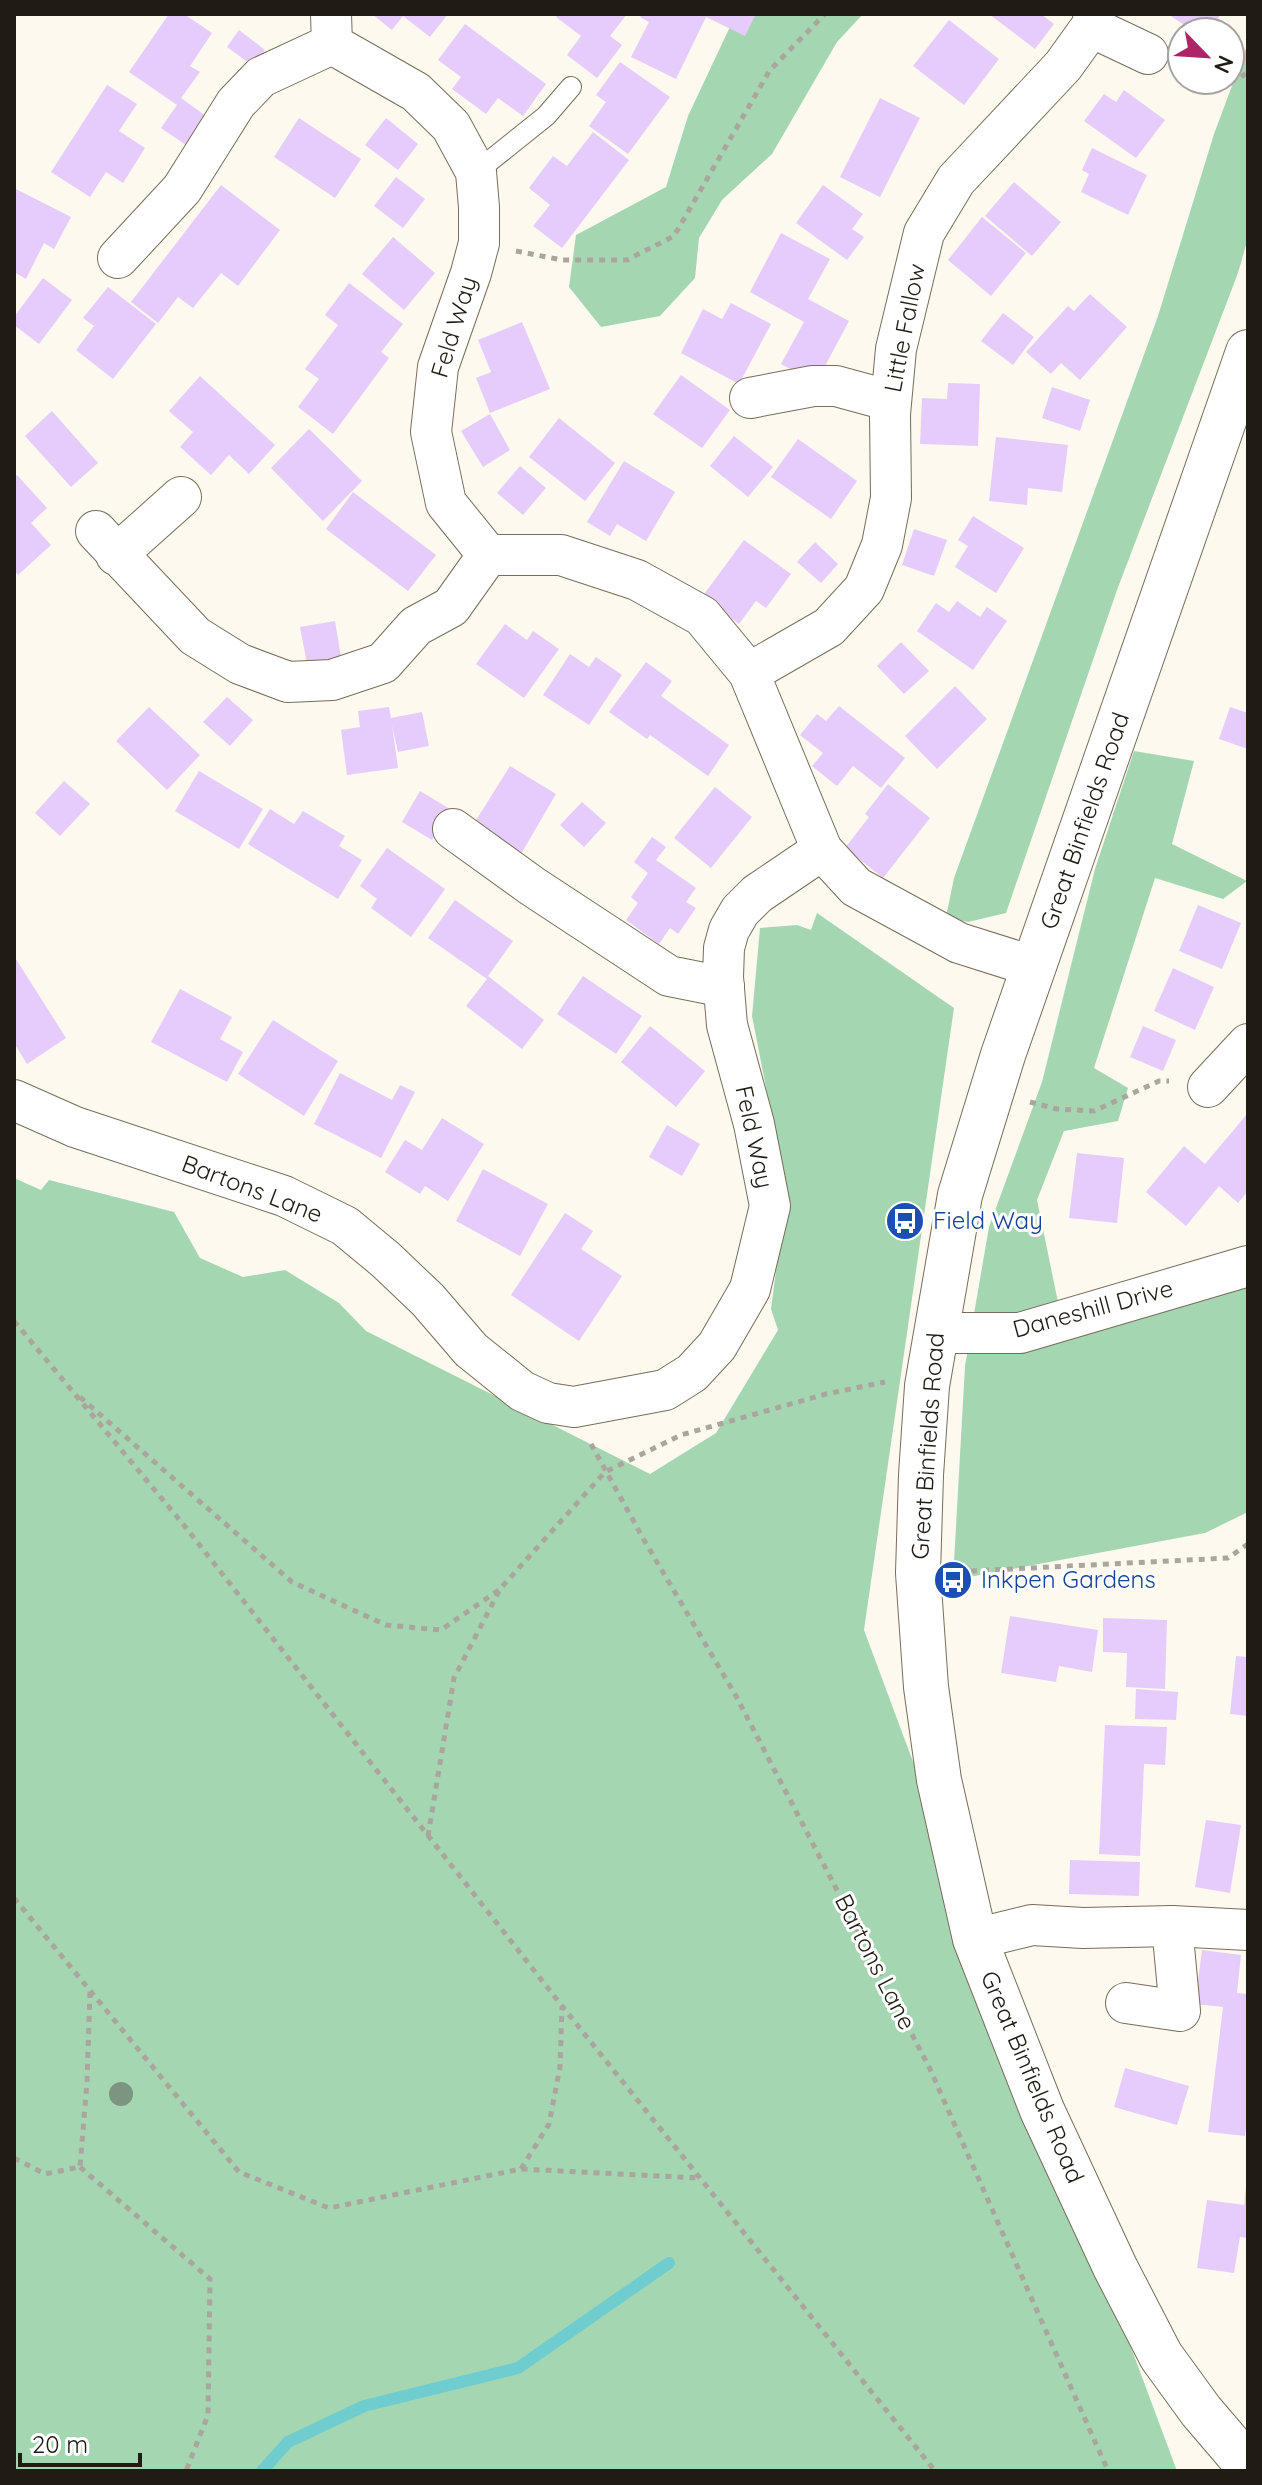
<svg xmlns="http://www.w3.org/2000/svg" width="1262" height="2485" font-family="Quicksand,sans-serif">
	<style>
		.green { fill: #a5d6b2 }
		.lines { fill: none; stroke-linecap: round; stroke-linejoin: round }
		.stream { stroke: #70cdcf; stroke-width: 12 }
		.building { fill: #e5ccfc }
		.service-casing { stroke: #786d59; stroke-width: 22 }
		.minor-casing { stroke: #786d59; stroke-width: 42 }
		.tertiary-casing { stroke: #786d59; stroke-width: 46 }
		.path { stroke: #aaa69d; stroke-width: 5; stroke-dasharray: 6 6; stroke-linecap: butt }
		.service { stroke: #fff; stroke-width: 20 }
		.minor { stroke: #fff; stroke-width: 40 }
		.tertiary { stroke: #fff; stroke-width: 44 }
		.tree { fill: #7d9480 }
		.labels { text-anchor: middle; stroke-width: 6; stroke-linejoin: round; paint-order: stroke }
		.street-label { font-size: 24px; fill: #201c14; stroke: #fff }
		.transit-label { font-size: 24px; fill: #164399; stroke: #fff; text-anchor: start }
	</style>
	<rect width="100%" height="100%" fill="#fdf9ef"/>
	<!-- green -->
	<g class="green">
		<path d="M736 14H863L837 42 772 154 722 200 699 238 695 278 660 316 601 327 569 287 576 235 666 187 688 116Z"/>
		<path d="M1248 43V238L1238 273 1117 590 1006 913 968 922 946 917 954 878 1158 316 1214 134Z"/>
		<path d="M1134 751 1194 761 1172 844 1247 881 1223 899 1155 878 1094 1068 1128 1088 1118 1121 1064 1131 1037 1200 1058 1302 1248 1249V1512L1205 1533 953 1580 965 1366 989 1227 1042 1082 1095 869Z"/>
		<path d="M817 913 954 1008 864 1630 1177 2471H14V1178L41 1190 49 1180 174 1212 200 1258 243 1277 285 1270 339 1303 366 1331 650 1474 716 1433 778 1330 771 1309 784 1209 771 1113 752 1016 760 928 797 925 811 930Z"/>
	</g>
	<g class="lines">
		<!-- stream -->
		<path class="stream" d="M262 2471 288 2442 364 2406 518 2368 669 2263"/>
	</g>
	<!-- building -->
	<g class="building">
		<path d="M169 14H184L212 33 190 66 200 72 181 98 213 121 193 150 161 128 177 105 129 72Z"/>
		<path d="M372 14H448L430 37 403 16 392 30Z"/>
		<path d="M558 14H627L610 36 622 45 597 78 567 55 581 36 556 17Z"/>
		<path d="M642 14H756L745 36 706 17 676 79 631 57 649 22 640 17Z"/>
		<path d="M989 14H1041L1054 24 1035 49Z"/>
		<path d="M1168 14H1221L1209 31 1192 19 1187 27Z"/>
		<path d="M949 20 999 59 964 105 913 66Z"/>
		<path d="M465 24 546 84 523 116 498 98 486 114 452 89 461 77 438 60Z"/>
		<path d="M239 30 265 50 253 66 227 47Z"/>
		<path d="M620 62 670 97 628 154 589 126 606 102 596 95Z"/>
		<path d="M107 85 137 104 119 131 145 148 123 183 106 172 90 197 51 172Z"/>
		<path d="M1124 90 1165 120 1136 158 1084 121 1104 94 1116 102Z"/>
		<path d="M880 98 920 118 880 197 840 177Z"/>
		<path d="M299 118 361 159 335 198 274 157Z"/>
		<path d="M386 118 418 144 398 170 365 145Z"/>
		<path d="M593 132 629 160 562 248 533 226 550 205 529 188 553 156 567 166Z"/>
		<path d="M1092 148 1147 175 1128 215 1081 192 1089 174 1082 170Z"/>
		<path d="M396 177 425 199 403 228 374 206Z"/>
		<path d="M1014 182 1061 222 1032 256 985 216Z"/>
		<path d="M221 185 280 230 238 286 221 273 193 308 178 297 158 323 131 302Z"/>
		<path d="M823 185 863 214 852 229 864 237 847 260 796 223Z"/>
		<path d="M14 188 71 217 54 249 44 243 26 279 14 272Z"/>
		<path d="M982 217 1026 253 991 296 948 260Z"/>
		<path d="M781 233 830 259 808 299 849 321 816 383 781 364 804 322 750 292Z"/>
		<path d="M393 237 435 273 404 310 362 274Z"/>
		<path d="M43 278 72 300 39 344 14 325V317Z"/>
		<path d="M349 283 403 324 381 352 389 358 333 434 298 407 319 379 305 369 338 325 325 315Z"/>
		<path d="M108 287 156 324 113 379 76 350 94 326 83 318Z"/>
		<path d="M1090 294 1127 327 1080 380 1061 363 1051 374 1026 352 1068 306 1074 311Z"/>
		<path d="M731 303 771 324 739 384 681 353 703 309 722 319Z"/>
		<path d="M1003 313 1034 337 1013 365 981 341Z"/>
		<path d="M522 322 550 389 490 413 476 378 491 372 478 340Z"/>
		<path d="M681 375 730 410 702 448 653 414Z"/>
		<path d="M200 376 275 445 249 474 229 455 211 475 180 447 193 432 169 411Z"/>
		<path d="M948 383 980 384 978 446 920 444 922 398 947 399Z"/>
		<path d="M1052 387 1090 400 1080 431 1042 418Z"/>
		<path d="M52 411 98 463 71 487 25 436Z"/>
		<path d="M490 414 510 450 483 467 461 431Z"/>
		<path d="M559 418 615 463 585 501 529 457Z"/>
		<path d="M309 429 362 481 323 521 271 468Z"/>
		<path d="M734 436 773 467 748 497 710 466Z"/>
		<path d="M996 437 1068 445 1062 492 1028 488 1027 505 989 501Z"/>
		<path d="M798 439 857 481 831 519 771 477Z"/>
		<path d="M624 461 675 492 646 541 617 524 610 536 587 522Z"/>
		<path d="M520 466 546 488 523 515 497 493Z"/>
		<path d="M17 475 47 508 31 523 51 545 18 575 14 570V478Z"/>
		<path d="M353 492 436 555 408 591 326 529Z"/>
		<path d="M973 516 1024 548 996 593 955 567 968 546 958 540Z"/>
		<path d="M914 529 947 540 934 576 902 565Z"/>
		<path d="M744 540 791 574 766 608 756 601 739 624 702 597Z"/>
		<path d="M815 542 838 564 821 583 797 562Z"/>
		<path d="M957 601 980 617 987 607 1007 621 973 670 917 631 936 603 949 612Z"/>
		<path d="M335 621 341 657 307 664 300 627Z"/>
		<path d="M505 624 527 640 533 631 559 649 524 698 476 664Z"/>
		<path d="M901 642 929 671 904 694 877 666Z"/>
		<path d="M570 654 589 667 596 657 622 675 589 725 543 695Z"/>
		<path d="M646 662 672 681 661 696 729 745 708 776 650 735 647 739 609 712Z"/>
		<path d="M955 686 987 719 937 769 905 736Z"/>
		<path d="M227 697 253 720 230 746 203 722Z"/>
		<path d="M839 706 905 758 881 788 853 766 837 786 812 766 823 753 800 735 817 714 826 721Z"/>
		<path d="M149 707 200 755 167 790 116 741Z"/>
		<path d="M389 707 391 718 422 712 429 746 398 752 392 725 398 768 347 775 341 730 360 727 358 711Z"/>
		<path d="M1230 707 1248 713V749L1219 739Z"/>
		<path d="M510 766 556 794 521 854 473 825Z"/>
		<path d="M199 771 263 809 239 849 175 811Z"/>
		<path d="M64 781 90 804 60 836 35 813Z"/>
		<path d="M888 784 930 818 883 878 845 848 869 817 865 814Z"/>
		<path d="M715 787 752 817 711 868 674 838Z"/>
		<path d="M420 791 450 809 432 840 402 822Z"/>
		<path d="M582 802 606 823 584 847 560 825Z"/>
		<path d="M270 809 294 824 303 811 345 836 339 846 362 860 338 899 248 844Z"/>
		<path d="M652 837 666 847 656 860 696 888 686 902 696 908 678 934 670 928 659 944 626 920 638 903 631 897 648 873 634 862Z"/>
		<path d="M387 848 445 889 411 937 371 908 377 899 360 886Z"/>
		<path d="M455 900 513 941 488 976 544 1020 522 1049 466 1006 487 979 428 938Z"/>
		<path d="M1198 905 1241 923 1222 969 1179 951Z"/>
		<path d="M14 956 66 1038 27 1064 14 1043Z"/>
		<path d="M1173 968 1214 987 1195 1030 1154 1011Z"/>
		<path d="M583 976 642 1016 616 1054 557 1014Z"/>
		<path d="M180 989 232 1017 220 1039 243 1052 227 1082 151 1042Z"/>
		<path d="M273 1020 338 1061 304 1116 238 1074Z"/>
		<path d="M650 1026 705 1071 676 1107 621 1062Z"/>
		<path d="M1143 1026 1176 1040 1163 1071 1130 1057Z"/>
		<path d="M340 1073 392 1100 400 1085 415 1092 381 1158 314 1124Z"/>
		<path d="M1248 1113V1191L1238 1203 1219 1186 1186 1226 1146 1192 1184 1146 1205 1164Z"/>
		<path d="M442 1118 484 1144 448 1201 425 1186 420 1194 385 1172 405 1140 422 1150Z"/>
		<path d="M667 1125 700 1144 682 1176 649 1157Z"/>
		<path d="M1077 1153 1124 1158 1117 1223 1069 1218Z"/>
		<path d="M483 1169 548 1204 520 1256 456 1221Z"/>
		<path d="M565 1213 593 1231 581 1249 622 1276 579 1341 511 1295Z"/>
		<path d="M1010 1616 1098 1630 1092 1672 1059 1666 1056 1682 1001 1673Z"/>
		<path d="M1103 1618 1167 1620 1165 1689 1126 1687 1127 1653 1103 1652Z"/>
		<path d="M1236 1656 1248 1657V1716L1230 1714Z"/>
		<path d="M1136 1689 1178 1692 1176 1720 1135 1719Z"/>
		<path d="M1105 1725 1167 1727 1165 1765 1144 1764 1140 1856 1099 1854Z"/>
		<path d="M1206 1820 1241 1825 1230 1893 1195 1887Z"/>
		<path d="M1070 1860 1140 1862 1139 1896 1069 1894Z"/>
		<path d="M1202 1950 1241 1955 1237 1993 1248 1994V2109L1245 2136 1208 2132 1223 2007 1195 2004Z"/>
		<path d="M1125 2068 1189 2086 1177 2125 1114 2107Z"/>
		<path d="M1246 2186 1248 2238 1240 2237 1234 2273 1197 2268 1207 2200 1244 2205Z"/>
	</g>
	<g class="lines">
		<defs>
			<path id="service" d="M476 172 546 116 571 87"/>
			<g id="minor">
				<path d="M331 14 332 44 416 92 451 126 476 172 479 207V243L471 273 438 367 431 432 446 503 488 555H561L637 580 702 616 749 673 822 850 856 887 959 943 1035 967"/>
				<path d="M1091 27 1148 54"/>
				<path d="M118 258 182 189 236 103 261 77 332 44"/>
				<path d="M750 398 813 386H836L891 401"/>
				<path d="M96 531 195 636 240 664 288 682 332 680 383 663 416 626 451 607 488 555"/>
				<path d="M116 555 181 497"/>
				<path d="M749 673 829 627 864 589 882 545 891 498 890 414 896 349 924 233 956 180 1063 66 1091 27 1095 14"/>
				<path d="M453 829 532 886 669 976 724 987"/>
				<path d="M1208 1087 1248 1044"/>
				<path d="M14 1100 75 1127 284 1196 345 1226 386 1260 428 1300 471 1350 522 1391 548 1403 574 1407 665 1390 692 1373 717 1346 750 1289 770 1206 754 1124 727 1025 723 977 724 948 729 930 740 911 757 894 822 850"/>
				<path d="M935 1333H1020L1248 1266"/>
				<path d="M975 1939 1032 1925 1083 1928 1172 1926 1248 1930"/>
				<path d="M1126 2003 1180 2011 1172 1926"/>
			</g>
			<path id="tertiary" d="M1248 352 1003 1055 960 1195 927 1386 921 1475 918 1573 926 1687 939 1780 975 1939 1042 2110 1115 2267 1161 2356 1201 2411 1248 2466"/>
		</defs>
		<!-- service casing -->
		<use href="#service" class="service-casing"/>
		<!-- minor casing -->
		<use href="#minor" class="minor-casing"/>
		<!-- tertiary casing -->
		<use href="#tertiary" class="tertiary-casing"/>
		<!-- path -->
		<g class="path">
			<path d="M1230 80H1237L1248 72"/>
			<path d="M516 251 562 260H627L674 236 770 70 825 14"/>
			<path d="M1030 1102 1057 1109 1094 1111 1159 1081H1169"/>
			<path d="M14 1321 183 1524 562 2006 935 2471"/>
			<path d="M80 1397 292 1582 386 1625 441 1630 499 1590"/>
			<path d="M591 1444 644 1540 736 1696 930 2069 1108 2471"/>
			<path d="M971 1571 1228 1558 1248 1544"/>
			<path d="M428 1836 454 1678 500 1589 605 1472 681 1435 826 1394 885 1382"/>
			<path d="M14 1898 239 2172 329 2208 521 2169 699 2178"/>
			<path d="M14 2158 45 2174 80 2167 87 2082 90 1991"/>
			<path d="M80 2167 210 2279 208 2415 186 2471"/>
			<path d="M521 2169 549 2124 560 2067 562 2007"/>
		</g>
		<!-- service -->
		<use href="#service" class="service"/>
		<!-- minor -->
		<use href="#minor" class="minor"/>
		<!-- tertiary -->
		<use href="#tertiary" class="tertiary"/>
	</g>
	<!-- trees -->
	<circle class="tree" cx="121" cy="2094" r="12"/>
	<!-- icons -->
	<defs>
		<symbol id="bus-disc" viewBox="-11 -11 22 22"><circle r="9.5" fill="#1a4fb4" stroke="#fff"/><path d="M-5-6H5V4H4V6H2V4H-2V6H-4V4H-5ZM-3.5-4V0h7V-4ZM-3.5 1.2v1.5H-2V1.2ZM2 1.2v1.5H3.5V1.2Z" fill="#fff"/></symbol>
	</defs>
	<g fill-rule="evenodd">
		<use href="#bus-disc" x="883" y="1199" width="44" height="44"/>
		<use href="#bus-disc" x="931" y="1558" width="44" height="44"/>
	</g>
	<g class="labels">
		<!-- street labels -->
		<g class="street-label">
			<text transform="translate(454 327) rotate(-73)" y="8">Feld Way</text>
			<text transform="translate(905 328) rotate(-79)" y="8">Little Fallow</text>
			<text transform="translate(1085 821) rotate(-71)" y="8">Great Binfields Road</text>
			<text transform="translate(754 1137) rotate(78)" y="8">Feld Way</text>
			<text transform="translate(252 1189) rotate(21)" y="8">Bartons Lane</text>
			<text transform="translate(1093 1309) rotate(-15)" y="8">Daneshill Drive</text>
			<text transform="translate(928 1446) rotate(-86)" y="8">Great Binfields Road</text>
			<text transform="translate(875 1962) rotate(63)" y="8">Bartons Lane</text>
			<text transform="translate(1032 2077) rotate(67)" y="8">Great Binfields Road</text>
		</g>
		<!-- transit labels -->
		<g class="transit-label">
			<text x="933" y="1229">Field Way</text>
			<text x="981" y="1588">Inkpen Gardens</text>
		</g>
	</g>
	<!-- border -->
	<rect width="1262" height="2485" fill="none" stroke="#201c14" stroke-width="32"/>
	<!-- north arrow -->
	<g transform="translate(1206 56) rotate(115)"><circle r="38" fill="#ffffff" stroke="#a6a4a1" stroke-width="2"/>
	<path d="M0-6L14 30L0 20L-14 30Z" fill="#ae2567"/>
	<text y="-12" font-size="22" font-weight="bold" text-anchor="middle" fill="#201c14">N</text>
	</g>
	<!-- scale -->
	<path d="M20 2453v12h120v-12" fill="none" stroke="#201c14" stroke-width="4"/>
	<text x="32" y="2453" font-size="24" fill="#201c14" stroke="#ffffff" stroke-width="6" paint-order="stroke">20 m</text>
</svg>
